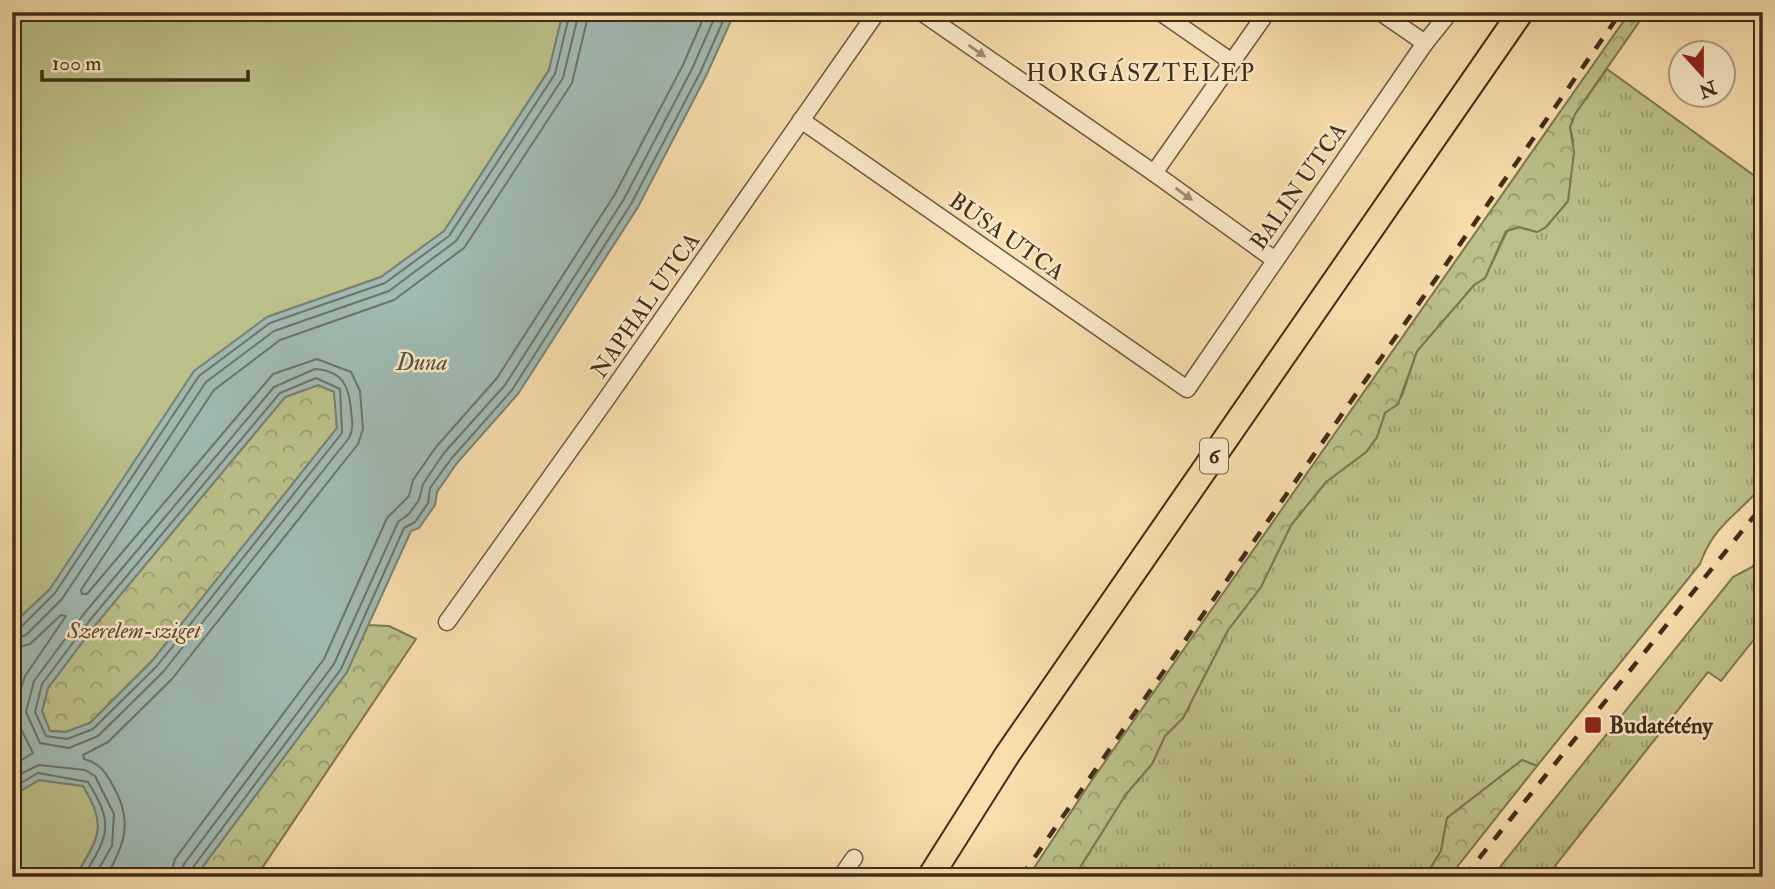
<svg xmlns="http://www.w3.org/2000/svg" width="1775" height="889" font-family="'IM FELL Double Pica',serif">
	<style>
		.grass { fill: url(#grass-tufts); stroke: #7e7752; stroke-width: 2 }
		.forest { fill: url(#forest-crowns); stroke: #7e7752; stroke-width: 2 }
		.park { fill: #bcc18b; stroke: #7e7752; stroke-width: 2 }
		.water { fill: #a0bbb3; stroke: #7a8275; stroke-width: 2; fill-rule: evenodd }
		.lines { fill: none; stroke-linecap: round; stroke-linejoin: round }
		.shore { stroke: #707466; stroke-width: 2 }
		.street-casing { stroke: #6f593e; stroke-width: 19 }
		.primary-casing { stroke: #412d19; stroke-width: 28 }
		.street { stroke: #fbeaca; stroke-width: 16 }
		.primary { stroke: #f9deae; stroke-width: 24 }
		.rail { stroke: #412d19; stroke-width: 4.5; stroke-dasharray: 12 12; stroke-linecap: butt }
		.oneway { fill: #9e8c72 }
		.poi-dot { fill: #8f2418; stroke: #fbeaca; stroke-width: 2.5 }
		.labels { text-anchor: middle; stroke-width: 5; stroke-linejoin: round; paint-order: stroke }
		.shield { fill: #fbeaca; stroke: #79664e; stroke-width: 2 }
		.shield-label { font-size: 21px; font-weight: bold; fill: #412d19 }
		.street-label { font-size: 23px; fill: #412d19; stroke: #fbeaca }
		.park-label { font-size: 23px; font-style: italic; fill: #5a4b30; stroke: #fbeaca }
		.poi-label { font-size: 23px; font-weight: bold; fill: #412d19; stroke: #fbeaca; text-anchor: start }
		.neighbourhood-label { font-size: 24px; letter-spacing: 2px; fill: #412d19; stroke: #fbeaca }
		.water-label { font-size: 24px; font-style: italic; fill: #595040; stroke: #fbeaca }
	</style>
	<defs>
		<pattern id="grass-tufts" width="24" height="20" patternUnits="userSpaceOnUse" patternTransform="scale(1.75)"><rect width="24" height="20" fill="#bcc18b"/><path d="M3 7l-1-3M5 7V3M7 7l1-3M15 17l-1-3M17 17v-4M19 17l1-3" fill="none" stroke="#9a9d71"/></pattern>
		<pattern id="forest-crowns" width="20" height="18" patternUnits="userSpaceOnUse" patternTransform="scale(1.75)"><rect width="20" height="18" fill="#bcc18b"/><path d="M2 6a3 3 0 1 1 6 0M12 15a3 3 0 1 1 6 0" fill="none" stroke="#9a9d71"/></pattern>
	</defs>
	<rect width="100%" height="100%" fill="#f9deae"/>
	<filter id="stains"><feTurbulence type="fractalNoise" baseFrequency=".00286" numOctaves="4"/><feColorMatrix values="0 0 0 0 .2 0 0 0 0 .09 0 0 0 0 .02 0 0 0 .5 -.17"/></filter>
	<radialGradient id="worn" r=".72"><stop offset=".6" stop-color="#630" stop-opacity="0"/><stop offset="1" stop-color="#630" stop-opacity=".3"/></radialGradient>
	<!-- grass -->
	<g class="grass">
		<path d="M1607 69 1763 182V485C1737 516 1715 523 1700 564L1537 766 1522 760 1447 818 1441 851 1425 877H1074L1126 794 1152 764 1165 736 1183 718 1228 630 1261 587 1291 525 1326 482 1366 452 1377 437 1385 413 1402 396 1417 351 1474 285 1485 278 1507 231 1519 227 1537 232 1546 227 1568 201 1573 140 1570 127 1575 114Z"/>
		<path d="M1763 553V628L1721 681 1708 672 1555 866 1567 877H1492L1733 577 1752 567Z"/>
	</g>
	<!-- forest -->
	<g class="forest">
		<path d="M1630 12H1646L1575 114 1570 127 1574 152 1568 201 1546 227 1537 232 1519 227 1506 231 1485 278 1474 285 1417 351 1398 404 1385 413 1377 437 1366 452 1326 482 1291 525 1261 587 1228 630 1183 718 1165 736 1152 764 1126 794 1074 877H1028L1090 783Z"/>
		<path d="M318 385 334 391 337 428 152 661 90 723 66 732 50 731 42 711 48 688 96 624 285 397Z"/>
		<path d="M367 625 389 626 416 639 256 877H195L347 672Z"/>
		<path d="M1522 760 1537 766 1449 877H1425L1441 851 1447 818Z"/>
	</g>
	<!-- park -->
	<g class="park">
		<path d="M12 12H563L549 70 444 231 381 277 267 317 50 589 12 625Z"/>
		<path d="M39 780 83 786C108 828 99 836 75 877H12V796Z"/>
	</g>
	<!-- water -->
	<path class="water" d="M563 12H735L706 76 638 207 518 394 457 463 437 492 435 505 419 528 411 531 347 672 195 877H75C99 837 108 828 83 786L39 780 12 796V625L50 589 194 371 267 317 381 277 444 231 549 70ZM318 385 334 392 337 428 152 661 90 723 66 732 50 731 42 711 48 688 96 624 285 397Z"/>
	<g class="lines">
		<!-- shore -->
		<g class="shore">
			<path d="M315 369C343 371 349 386 351 410 352 420 354 429 349 438L163 672 98 736 69 748 40 743 26 712 34 681 83 615 274 387Z"/>
			<path d="M316 378 340 389 342 433 157 666 93 729 67 739 46 736 35 712 42 684 90 620 280 393Z"/>
			<path d="M12 630 20 628 55 593 199 376 270 323 385 283 449 236 555 74 570 12"/>
			<path d="M12 639 26 635 62 599 206 382 274 331 389 291 456 241 563 78 579 12"/>
			<path d="M12 649 30 644 61 615 66 616 25 676 16 704 17 721 33 753 12 766"/>
			<path d="M12 778 39 765 85 770 95 776 114 814 112 846 94 877"/>
			<path d="M12 788 38 773 88 782C115 825 108 836 83 877"/>
			<path d="M106 877C126 843 133 819 112 784 105 771 99 763 84 759L83 755 108 742 172 679 358 444 363 429 360 391 351 372 317 359 273 374 87 594H82L81 590 214 390 280 340 394 300 464 248 572 83 589 12"/>
			<path d="M170 877 175 859 324 659 387 518 409 496 413 480 436 447 497 378 615 194 683 65 706 12"/>
			<path d="M181 877 184 864 334 664 398 522 409 514 419 500 423 484 444 453 505 385 624 199 692 69 717 12"/>
			<path d="M190 877 191 870 341 669 404 528 415 522 428 503 430 488 451 459 512 390 631 204 700 73 727 12"/>
		</g>
		<defs>
			<g id="street">
				<path d="M921 12 1154 173 1275 260"/>
				<path d="M1160 12 1232 62"/>
				<path d="M1380 12 1425 43"/>
				<path d="M801 120 1187 389 1425 43 1450 12"/>
				<path d="M1154 173 1267 12"/>
				<path d="M447 622 605 401 877 12"/>
				<path d="M841 877 854 858"/>
			</g>
			<path id="primary" d="M930 877 1007 755 1521 12"/>
		</defs>
		<!-- street casing -->
		<use href="#street" class="street-casing"/>
		<!-- primary casing -->
		<use href="#primary" class="primary-casing"/>
		<!-- street -->
		<use href="#street" class="street"/>
		<!-- primary -->
		<use href="#primary" class="primary"/>
		<!-- rail -->
		<g class="rail">
			<path d="M1021 877 1621 12"/>
			<path d="M1464 877 1763 505"/>
		</g>
	</g>
	<!-- one-way arrows -->
	<defs><path id="oneway-solid" d="M-6-.8H1V-3.2L6.5 0L1 3.2V.8H-6Z" transform="scale(1.75)"/></defs>
	<g class="oneway">
		<use href="#oneway-solid" transform="translate(977 51) rotate(35)"/>
		<use href="#oneway-solid" transform="translate(1184 194) rotate(36)"/>
	</g>
	<!-- markers -->
	<rect class="poi-dot" x="1584" y="716" width="18" height="18" rx="3.5"/>
	<g class="labels">
		<!-- shield labels -->
		<rect class="shield" x="1200" y="438.5" width="28" height="35" rx="5"/>
		<g class="shield-label">
			<text x="1214" y="463">6</text>
		</g>
		<!-- street labels -->
		<g class="street-label">
			<text transform="translate(1298 186) rotate(-55)" y="8">BALIN UTCA</text>
			<text transform="translate(1007 236) rotate(35)" y="8">BUSA UTCA</text>
			<text transform="translate(645 305) rotate(-55)" y="8">NAPHAL UTCA</text>
		</g>
		<!-- park labels -->
		<g class="park-label">
			<text x="134" y="638">Szerelem-sziget</text>
		</g>
		<!-- poi labels -->
		<g class="poi-label">
			<text x="1609" y="733">Budatétény</text>
		</g>
		<!-- neighbourhood labels -->
		<g class="neighbourhood-label">
			<text x="1141" y="81">HORGÁSZTELEP</text>
		</g>
		<!-- water labels -->
		<g class="water-label">
			<text x="422" y="370">Duna</text>
		</g>
	</g>
	<!-- margin -->
	<rect width="1775" height="889" fill="none" stroke="#f9deae" stroke-width="42"/>
	<rect x="14" y="14" width="1747" height="861" fill="none" stroke="#412d19" stroke-width="3.5"/>
	<rect x="21" y="21" width="1733" height="847" fill="none" stroke="#412d19" stroke-width="2"/>
	<!-- north arrow -->
	<g transform="translate(1702 74) rotate(159)"><circle r="33" fill="#fbeaca" stroke="#b19e83" stroke-width="2"/>
	<path d="M0-5L12 26L0 18L-12 26Z" fill="#8f2418"/>
	<text y="-10" font-size="19" font-weight="bold" text-anchor="middle" fill="#412d19">N</text>
	</g>
	<!-- scale -->
	<path d="M42 70v10h206v-10" fill="none" stroke="#412d19" stroke-width="3.5"/>
	<text x="52" y="70" font-size="21" fill="#412d19" stroke="#fbeaca" stroke-width="5" paint-order="stroke">100 m</text>
	<rect width="100%" height="100%" filter="url(#stains)"/>
	<rect width="100%" height="100%" fill="url(#worn)"/>
</svg>
